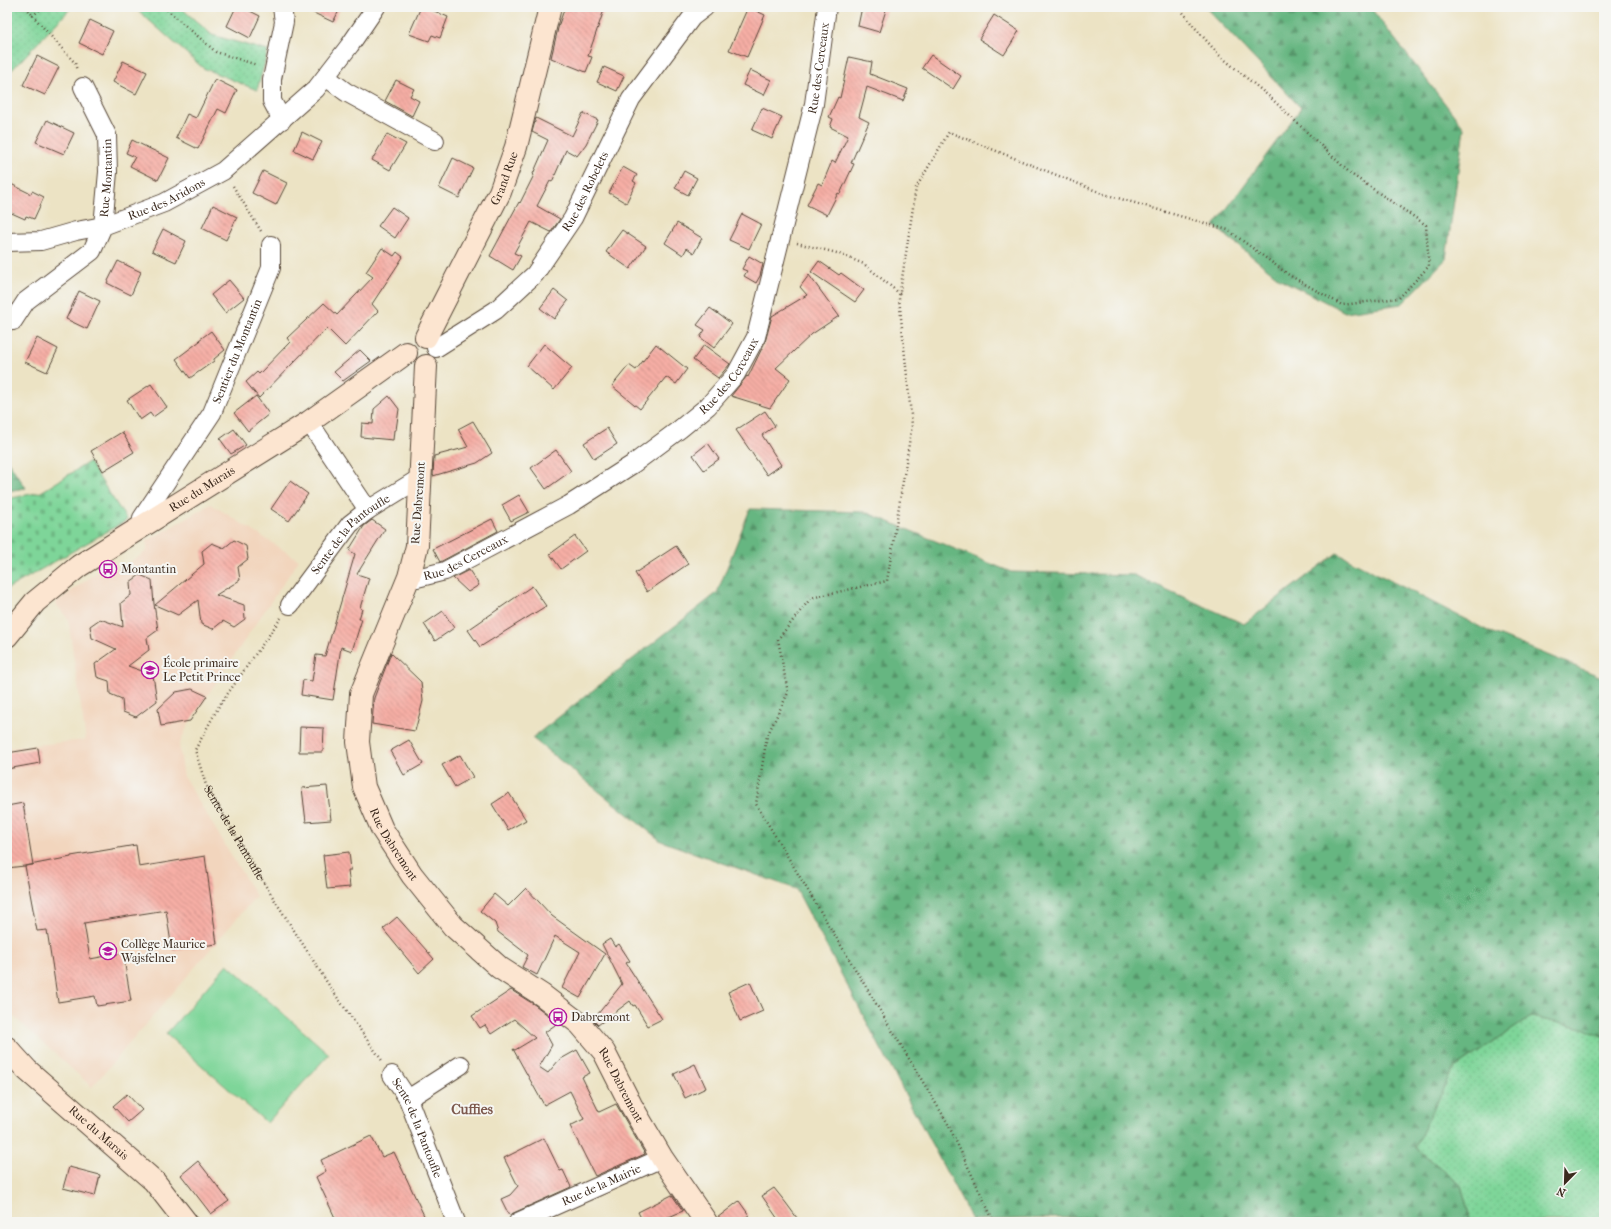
<svg xmlns="http://www.w3.org/2000/svg" width="1611" height="1229" font-family="'IM FELL French Canon',serif">
	<style>
		.built { fill: #f2d5bd }
		.grass { fill: url(#grass-dots); stroke: #5c805c }
		.forest { fill: url(#forest-firs); stroke: #507050 }
		.cemetery { fill: url(#cemetery-stones); stroke: #5c805c }
		.pitch { fill: #7ed599; stroke: #5c805c }
		.building { fill: url(#building-back-hatch) }
		.lines { fill: none; stroke-linecap: round; stroke-linejoin: round }
		.street-casing { stroke: #564637; stroke-width: 20 }
		.secondary-casing { stroke: #564637; stroke-width: 24 }
		.path { stroke: #564637; stroke-width: 2.5; stroke-dasharray: 1 3; stroke-linecap: butt }
		.street { stroke: #fff; stroke-width: 18 }
		.secondary { stroke: #fce5d0; stroke-width: 22 }
		.labels { text-anchor: middle; stroke-width: 4; stroke-linejoin: round; paint-order: stroke }
		.street-label { font-size: 12px; fill: #3b2a1e; stroke: #f6f6f2 }
		.poi-label { font-size: 12px; fill: #3b2a1e; stroke: #f6f6f2; text-anchor: start }
		.quarter-label { font-size: 14px; font-weight: bold; fill: #7c584d; stroke: #f6f6f2 }
	</style>
	<defs>
		<pattern id="grass-dots" width="8" height="8" patternUnits="userSpaceOnUse"><rect width="8" height="8" fill="#7ed599"/><path d="M2 2h.1M6 6h.1" fill="none" stroke="#6eb783" stroke-width="1.8" stroke-linecap="round"/></pattern>
		<pattern id="forest-firs" width="22" height="20" patternUnits="userSpaceOnUse"><rect width="22" height="20" fill="#66b681"/><path d="M5 1l3.5 6h-7zM16 11l3.5 6h-7z" fill="#559469"/></pattern>
		<pattern id="cemetery-stones" width="16" height="16" patternUnits="userSpaceOnUse"><rect width="16" height="16" fill="#7ed599"/><path d="M2 7V4a2 2 0 0 1 4 0v3zM10 15v-3a2 2 0 0 1 4 0v3z" fill="#6eb783"/></pattern>
		<pattern id="building-back-hatch" width="6" height="6" patternUnits="userSpaceOnUse"><rect width="6" height="6" fill="#f6aea5"/><path d="M-1 5l2 2M0 0l6 6M5-1l2 2" fill="none" stroke="#c88e86"/></pattern>
	</defs>
	<rect width="100%" height="100%" fill="#f6f6f2"/>
	<filter id="ink" filterUnits="userSpaceOnUse"><feTurbulence type="fractalNoise" baseFrequency=".025" numOctaves="2"/><feDisplacementMap in="SourceGraphic" scale="8" xChannelSelector="R" yChannelSelector="G"/><feConvolveMatrix kernelMatrix="1 2 1 2 8 2 1 2 1" color-interpolation-filters="sRGB"/></filter>
	<filter id="wash" filterUnits="userSpaceOnUse"><feTurbulence type="fractalNoise" baseFrequency=".012" numOctaves="4" result="noise"/><feDisplacementMap in="SourceGraphic" scale="16" xChannelSelector="R" yChannelSelector="G"/><feGaussianBlur stdDeviation="0.9" result="paint"/><feColorMatrix in="noise" values="0 0 0 0 0 0 0 0 0 0 0 0 0 0 0 0 0 1.4 0 .05"/><feComposite in="paint" operator="in"/></filter>
	<g filter="url(#wash)">
		<rect width="100%" height="100%" fill="#ece3c4"/>
		<!-- built -->
		<path class="built" d="M211 504 299 560 190 721 179 745 184 777 256 896 92 1087 12 1015 7 1007V748L86 740 68 619 55 603 107 565 118 570 147 551V541Z"/>
		<!-- grass -->
		<g class="grass">
			<path d="M7 7H72L7 75Z"/>
			<path d="M134 7H180L212 35 268 51 257 90 203 68Z"/>
			<path d="M1531 1017 1583 1028 1604 1038V1222H1471L1461 1185 1415 1147 1453 1069Z"/>
		</g>
		<!-- forest -->
		<g class="forest">
			<path d="M1205 7H1370L1464 128 1446 259 1402 304 1345 312 1280 279 1214 226 1301 108Z"/>
			<path d="M7 460 26 488 7 491Z"/>
			<path d="M750 509 865 512 1011 572 1134 575 1244 624 1337 553 1488 631 1604 678V1038L1583 1028 1531 1017 1453 1069 1415 1147 1461 1185 1471 1222H1105L1103 1217 972 1220 796 889 661 841 532 738 717 593Z"/>
		</g>
		<!-- cemetery -->
		<path class="cemetery" d="M89 462 127 520 7 589V499L41 492Z"/>
		<!-- pitch -->
		<path class="pitch" d="M227 964 329 1054 267 1123 166 1034Z"/>
		<g id="blocks">
			<!-- building -->
			<g class="building">
				<path d="M236 7H242L260 16 250 38 227 26Z"/>
				<path d="M301 7H341L333 22Z"/>
				<path d="M421 7H425L448 17 440 38 432 35 429 41 409 34Z"/>
				<path d="M565 7H605L588 56 592 57 586 72 551 58 559 24Z"/>
				<path d="M748 7 765 15 747 57 729 50Z"/>
				<path d="M862 7H887L879 32 858 26Z"/>
				<path d="M994 15 1019 31 1004 55 979 39Z"/>
				<path d="M90 20 113 31 102 54 79 43Z"/>
				<path d="M931 55 961 76 953 89 922 68Z"/>
				<path d="M37 56 59 67 45 95 23 85Z"/>
				<path d="M849 57 872 62 870 74 908 89 903 101 867 87 859 117 869 122 851 163 854 164 840 194 838 193 827 215 807 205 818 183 822 185 832 161 835 163 848 136 830 127 833 119 829 117 838 97 840 98Z"/>
				<path d="M123 61 147 72 136 94 113 82Z"/>
				<path d="M604 67 624 76 617 91 597 82Z"/>
				<path d="M750 70 771 80 764 95 743 85Z"/>
				<path d="M215 79 237 90 226 113 218 109 198 149 176 138 187 114 196 118Z"/>
				<path d="M396 80 414 89 410 96 419 101 412 116 385 101Z"/>
				<path d="M762 108 782 117 772 139 752 130Z"/>
				<path d="M583 113 598 120 586 144 577 156 566 150 552 182 550 181 537 206 560 219 551 232 531 222 514 253 521 256 513 270 490 256 519 202 520 203 534 175 533 174 548 140 532 132 536 118 572 136Z"/>
				<path d="M47 120 74 133 64 154 36 142Z"/>
				<path d="M302 132 322 142 313 159 294 150Z"/>
				<path d="M387 134 406 144 390 170 372 160Z"/>
				<path d="M132 140 169 158 158 180 130 166 135 157 126 153Z"/>
				<path d="M453 158 473 168 459 198 439 188Z"/>
				<path d="M623 167 637 175 633 181 636 183 626 203 609 193Z"/>
				<path d="M263 171 287 183 276 205 252 193Z"/>
				<path d="M684 171 697 178 688 195 675 188Z"/>
				<path d="M7 182 31 194 32 191 44 197 34 219 26 216 25 219 7 211Z"/>
				<path d="M213 205 237 217 226 240 202 228Z"/>
				<path d="M392 207 408 218 395 238 378 226Z"/>
				<path d="M742 214 761 224 749 249 729 240Z"/>
				<path d="M677 223 702 238 694 253 687 248 683 255 665 243Z"/>
				<path d="M163 229 186 241 176 262 152 251Z"/>
				<path d="M622 230 646 246 630 269 606 252Z"/>
				<path d="M382 248 394 256 397 252 403 257 372 304 378 311 345 346 327 328 259 398 246 382 257 372 259 374 290 342 287 338 324 303 337 315 373 277 366 272Z"/>
				<path d="M749 256 763 264 760 276 756 283 744 276 747 271 742 269Z"/>
				<path d="M118 261 141 272 131 295 107 283Z"/>
				<path d="M819 261 839 275 841 273 864 290 855 302 811 272Z"/>
				<path d="M809 275 839 316 812 334 776 368 790 379 770 408 731 396 747 376 748 377 765 342 772 316 807 295 800 287Z"/>
				<path d="M229 280 244 298 225 313 211 295Z"/>
				<path d="M554 290 568 301 554 319 540 308Z"/>
				<path d="M79 291 100 301 87 329 66 319Z"/>
				<path d="M710 308 732 324 714 348 700 337 705 330 697 325Z"/>
				<path d="M211 331 225 350 214 359V361L190 378 176 359 200 341 199 340Z"/>
				<path d="M37 338 58 349 47 372 25 362Z"/>
				<path d="M544 344 572 368 554 390 527 366Z"/>
				<path d="M656 344 687 369 676 384 666 377 640 409 612 386 629 365 636 370Z"/>
				<path d="M704 345 730 364 718 378 693 360Z"/>
				<path d="M360 350 371 361 343 381 334 372Z"/>
				<path d="M151 384 167 407 153 417 150 413 140 420 127 400Z"/>
				<path d="M256 396 269 414 248 431 234 413Z"/>
				<path d="M389 396 399 409 396 430H394L393 440 361 437 362 423 373 424 374 409Z"/>
				<path d="M765 411 775 426 762 435 781 465 767 475 736 430Z"/>
				<path d="M473 421 492 453 477 463 433 476 434 456 468 447 458 429Z"/>
				<path d="M607 428 617 444 594 459 584 443Z"/>
				<path d="M234 429 246 445 231 454 220 439Z"/>
				<path d="M122 432 134 452 103 471 91 451Z"/>
				<path d="M708 443 719 459 704 470 693 455Z"/>
				<path d="M556 450 571 471 546 489 531 468Z"/>
				<path d="M290 481 308 494 289 521 271 509Z"/>
				<path d="M519 495 529 512 511 521 502 505Z"/>
				<path d="M492 519 498 531 440 562 433 549Z"/>
				<path d="M372 520 385 529 357 574 369 578 360 608 362 609 359 619H362L352 651 341 647 333 700 301 695 303 680 312 681 316 655 325 656 355 554 349 550 364 526Z"/>
				<path d="M575 536 586 551 561 569 550 554Z"/>
				<path d="M234 540 246 546 248 559 238 567 240 580 216 595 244 605 245 619 234 627 223 621 213 629 201 624 198 600 178 615 155 605 204 564 202 551 212 543 224 548Z"/>
				<path d="M676 546 688 564 647 592 635 573Z"/>
				<path d="M469 570 479 585 468 592 453 578Z"/>
				<path d="M140 575 152 580 154 604 158 630 147 638 149 650 128 666 153 675 157 701 136 717 123 712 122 699 110 694 109 681 97 677 95 664 116 649 92 638 90 626 100 619 123 627 121 603 131 595 130 582Z"/>
				<path d="M532 586 546 606 480 647 468 630Z"/>
				<path d="M443 611 454 628 435 641 424 624Z"/>
				<path d="M391 653 421 682 423 701 415 731 372 724 374 698Z"/>
				<path d="M192 689 207 696 190 721 161 726 158 709 176 692Z"/>
				<path d="M300 727 324 728 323 752H299Z"/>
				<path d="M409 740 423 764 404 775 390 751Z"/>
				<path d="M38 748 40 763 7 769V753Z"/>
				<path d="M460 755 473 777 455 787 442 765Z"/>
				<path d="M327 786 331 820 306 822 302 788Z"/>
				<path d="M509 793 526 820 508 830 492 804Z"/>
				<path d="M23 803 33 865 7 868V806Z"/>
				<path d="M136 845 139 867 205 856 217 944 172 950 166 910 84 923 90 959 123 953 131 1001 97 1006 95 996 58 1002 47 930 37 931 25 866 71 857V856Z"/>
				<path d="M349 852 351 870H348L350 887 327 889 323 855Z"/>
				<path d="M526 888 552 916 605 954 580 998 562 988 580 952 555 936 537 975 522 967 528 955 498 932 495 923 480 911 494 894 508 906Z"/>
				<path d="M397 917 434 959 419 973 383 929Z"/>
				<path d="M610 939 615 947 619 944 630 961 626 963 662 1019 648 1026 635 1005 633 1006 630 1001 598 1025 593 1020 622 984 602 944Z"/>
				<path d="M750 982 763 1011 740 1021 728 992Z"/>
				<path d="M511 990 535 1005 558 1023 545 1032 552 1045 539 1067 548 1073 559 1060 577 1050 590 1073 582 1077 599 1112 616 1104 645 1154 595 1176 570 1126 584 1119 570 1091 544 1105 513 1049 515 1050 535 1038 514 1019 491 1034 485 1025 480 1028 472 1016Z"/>
				<path d="M695 1064 706 1088 685 1098 674 1074Z"/>
				<path d="M127 1094 142 1110 128 1122 113 1106Z"/>
				<path d="M371 1136 382 1157 394 1152 427 1222H337L316 1177 326 1171 321 1160Z"/>
				<path d="M544 1138 560 1171 563 1170 571 1187 509 1215 501 1199 510 1195 518 1186 504 1158Z"/>
				<path d="M198 1161 229 1201 211 1214 181 1175Z"/>
				<path d="M69 1167 100 1175 95 1196 63 1188Z"/>
				<path d="M774 1188 786 1203 800 1222H780L762 1196Z"/>
				<path d="M672 1195 683 1211 657 1222H643L638 1212Z"/>
				<path d="M739 1201 749 1215 739 1222H718L717 1218Z"/>
			</g>
		</g>
	</g>
	<g filter="url(#ink)">
		<use href="#blocks" fill-opacity="0" stroke="#564637" stroke-width="1"/>
		<g class="lines">
			<defs>
				<g id="street">
					<path d="M326 77 346 92 435 141"/>
					<path d="M282 120 272 101V79L284 22 282 7"/>
					<path id="s2" d="M7 242 41 241 76 231 103 226 108 172 107 135 83 87"/>
					<path id="s3" d="M13 321 26 301 92 251 103 226 164 203 223 171 316 89 350 45 376 7"/>
					<path id="s4" d="M436 348 496 310 535 274 573 218 631 99 692 17 705 7"/>
					<path d="M309 422 368 510"/>
					<path id="s5" d="M141 526 142 518 212 413 271 268V245"/>
					<path id="s6" d="M409 577 417 578 445 571 569 505 633 464 680 429 708 406 736 374 756 337 789 204 814 104 827 7"/>
					<path id="s7" d="M290 605 350 524 368 510 420 478"/>
					<path id="s8" d="M392 1075 408 1099 456 1222"/>
					<path d="M408 1099 461 1065"/>
					<path id="s9" d="M518 1222 662 1158"/>
				</g>
				<g id="secondary">
					<path id="s10" d="M426 337 500 192 516 147 550 7"/>
					<path id="s11" d="M426 366 417 546 409 577 361 694 358 742 364 787 382 829 412 875 453 926 500 968 542 995 580 1024 604 1052 631 1105 662 1158 706 1222"/>
					<path id="s12" d="M7 636 35 602 79 566 309 422 406 353"/>
					<path id="s13" d="M7 1048 27 1070 154 1181 186 1222"/>
				</g>
			</defs>
			<!-- street casing -->
			<use href="#street" class="street-casing"/>
			<!-- secondary casing -->
			<use href="#secondary" class="secondary-casing"/>
			<!-- path -->
			<g class="path">
				<path d="M26 7 33 16"/>
				<path d="M42 7 33 16 75 63 77 71"/>
				<path d="M164 7 216 52 257 65"/>
				<path d="M233 186 261 231"/>
				<path d="M797 243 837 253 864 264 900 294"/>
				<path id="s1" d="M281 618 219 706 195 750 206 785 267 888 332 990 383 1062"/>
				<path d="M994 1222 947 1122 756 804 767 736 788 693 778 639 811 598 887 581 912 425 899 298 916 188 949 132 1104 194 1228 230 1289 275 1342 305 1399 298 1429 266 1426 225 1351 174 1271 98 1219 55 1191 23 1179 7"/>
			</g>
			<!-- street -->
			<use href="#street" class="street"/>
			<!-- secondary -->
			<use href="#secondary" class="secondary"/>
		</g>
	</g>
	<!-- icons -->
	<defs>
		<symbol id="bus-ring" viewBox="-11 -11 22 22"><circle r="9.5" fill="#f6f6f2" stroke="#b5179e" stroke-width="1.5"/><path d="M-5-6H5V4H4V6H2V4H-2V6H-4V4H-5ZM-3.5-4V0h7V-4ZM-3.5 1.2v1.5H-2V1.2ZM2 1.2v1.5H3.5V1.2Z" fill="#b5179e"/></symbol>
		<symbol id="school-ring" viewBox="-11 -11 22 22"><circle r="9.5" fill="#f6f6f2" stroke="#b5179e" stroke-width="1.5"/><path d="M0-5L7-2L0 1L-7-2ZM-4 1L0 2.5L4 1V4Q0 6-4 4Z" fill="#b5179e"/></symbol>
	</defs>
	<g fill-rule="evenodd">
		<use href="#bus-ring" x="98" y="559" width="20" height="20"/>
		<use href="#school-ring" x="140" y="660" width="20" height="20"/>
		<use href="#school-ring" x="98" y="941" width="20" height="20"/>
		<use href="#bus-ring" x="548" y="1007" width="20" height="20"/>
	</g>
	<g class="labels">
		<!-- street labels -->
		<g class="street-label">
			<text dy="4" stroke="none"><textPath href="#s6" startOffset="709">Rue des Cerceaux</textPath></text>
			<text dy="4" stroke="none"><textPath href="#s2" startOffset="146">Rue Montantin</textPath></text>
			<text dy="4" stroke="none"><textPath href="#s10" startOffset="177">Grand Rue</textPath></text>
			<text dy="4" stroke="none"><textPath href="#s4" startOffset="221">Rue des Robelets</textPath></text>
			<text dy="4" stroke="none"><textPath href="#s3" startOffset="203">Rue des Aridons</textPath></text>
			<text dy="4" stroke="none"><textPath href="#s5" startOffset="201">Sentier du Montantin</textPath></text>
			<text dy="4" stroke="none"><textPath href="#s6" startOffset="385">Rue des Cerceaux</textPath></text>
			<text dy="4" stroke="none"><textPath href="#s12" startOffset="246">Rue du Marais</textPath></text>
			<text transform="translate(418 503) rotate(-86)" y="4">Rue Dabremont</text>
			<text dy="4" stroke="none"><textPath href="#s7" startOffset="94">Sente de la Pantoufle</textPath></text>
			<text dy="4" stroke="none"><textPath href="#s6" startOffset="61">Rue des Cerceaux</textPath></text>
			<text dy="4" stroke="none"><textPath href="#s1" startOffset="250">Sente de la Pantoufle</textPath></text>
			<text dy="4" stroke="none"><textPath href="#s11" startOffset="497">Rue Dabremont</textPath></text>
			<text dy="4" stroke="none"><textPath href="#s11" startOffset="833">Rue Dabremont</textPath></text>
			<text dy="4" stroke="none"><textPath href="#s8" startOffset="59">Sente de la Pantoufle</textPath></text>
			<text dy="4" stroke="none"><textPath href="#s13" startOffset="125">Rue du Marais</textPath></text>
			<text dy="4" stroke="none"><textPath href="#s9" startOffset="91">Rue de la Mairie</textPath></text>
		</g>
		<!-- poi labels -->
		<g class="poi-label">
			<text x="121" y="573">Montantin</text>
			<text x="163" y="667">École primaire<tspan x="163" dy="14">Le Petit Prince</tspan></text>
			<text x="121" y="948">Collège Maurice<tspan x="121" dy="14">Wajsfelner</tspan></text>
			<text x="571" y="1021">Dabremont</text>
		</g>
		<!-- quarter labels -->
		<g class="quarter-label">
			<text x="472" y="1114">Cuffies</text>
		</g>
	</g>
	<!-- margin -->
	<rect width="1611" height="1229" fill="none" stroke="#f6f6f2" stroke-width="24"/>
	<!-- north arrow -->
	<g transform="translate(1565 1183) rotate(203)" stroke="#f6f6f2" stroke-width="3" paint-order="stroke">
	<path d="M0-3L7 15L0 10L-7 15Z" fill="#3b2a1e"/>
	<text y="-6" font-size="11" font-weight="bold" text-anchor="middle" fill="#3b2a1e">N</text>
	</g>
</svg>
